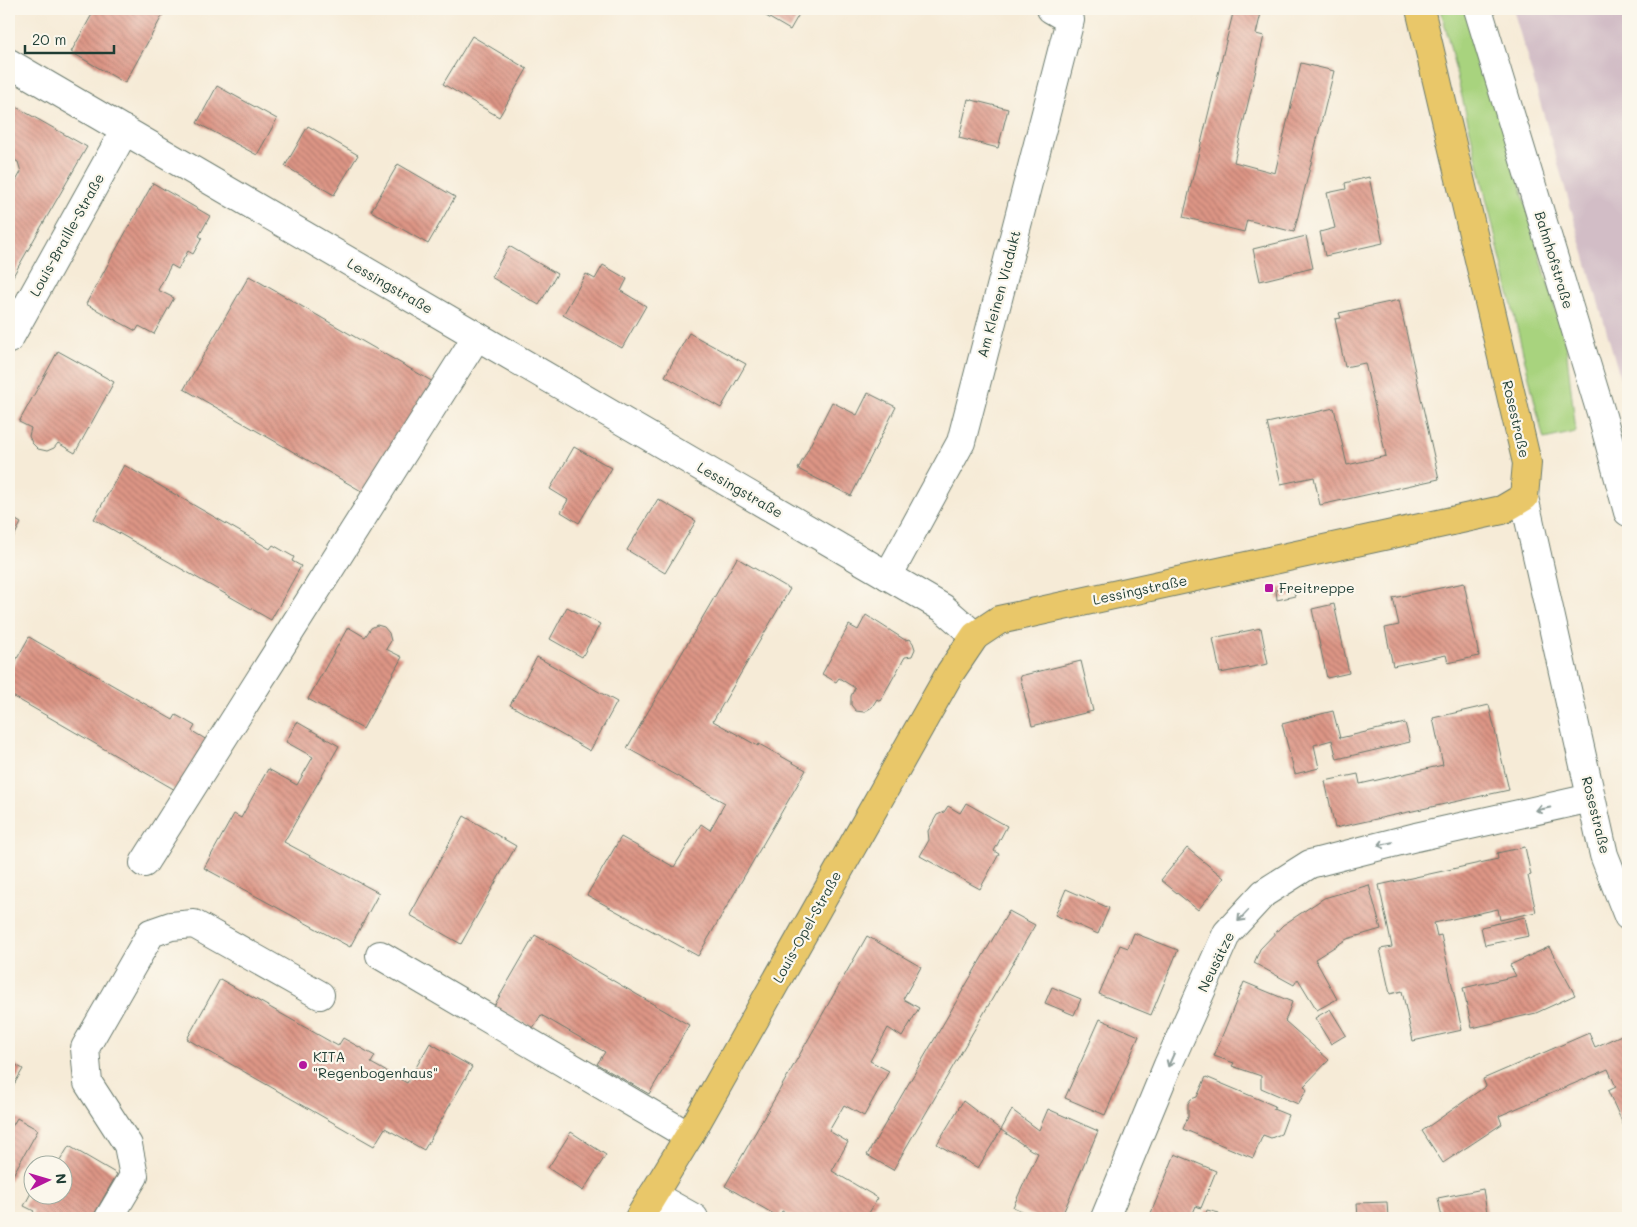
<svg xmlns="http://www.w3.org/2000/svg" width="1637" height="1227" font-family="Mali,sans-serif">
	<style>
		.industrial { fill: #d2bdc6 }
		.grass { fill: #a8d37e; stroke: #648859 }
		.building { fill: url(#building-back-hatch) }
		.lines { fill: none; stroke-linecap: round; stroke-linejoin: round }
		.minor-casing { stroke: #6a7a6d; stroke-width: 30 }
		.major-casing { stroke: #6a7a6d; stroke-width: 30 }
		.minor { stroke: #fff; stroke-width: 28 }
		.major { stroke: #e9c769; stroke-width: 28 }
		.oneway { stroke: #8f9e9a }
		.poi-dot { fill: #b5179e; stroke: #fbf7ec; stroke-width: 2 }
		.labels { text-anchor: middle; stroke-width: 4.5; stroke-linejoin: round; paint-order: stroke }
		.street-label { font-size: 14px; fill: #1f3d34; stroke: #fbf7ec }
		.poi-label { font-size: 14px; fill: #1f3d34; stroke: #fbf7ec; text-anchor: start }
	</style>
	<defs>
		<pattern id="building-back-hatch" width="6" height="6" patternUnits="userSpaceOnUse" patternTransform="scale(1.25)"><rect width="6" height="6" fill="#dd9585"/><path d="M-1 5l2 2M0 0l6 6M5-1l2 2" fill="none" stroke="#b37b6e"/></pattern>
	</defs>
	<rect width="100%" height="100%" fill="#fbf7ec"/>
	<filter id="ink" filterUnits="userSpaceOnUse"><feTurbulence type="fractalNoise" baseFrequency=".02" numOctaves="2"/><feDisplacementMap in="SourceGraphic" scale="10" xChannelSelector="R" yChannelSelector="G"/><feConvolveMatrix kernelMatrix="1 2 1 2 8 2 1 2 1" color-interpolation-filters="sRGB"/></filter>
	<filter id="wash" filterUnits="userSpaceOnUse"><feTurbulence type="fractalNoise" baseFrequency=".0096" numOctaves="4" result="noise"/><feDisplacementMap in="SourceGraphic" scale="20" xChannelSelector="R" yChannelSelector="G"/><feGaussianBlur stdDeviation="1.12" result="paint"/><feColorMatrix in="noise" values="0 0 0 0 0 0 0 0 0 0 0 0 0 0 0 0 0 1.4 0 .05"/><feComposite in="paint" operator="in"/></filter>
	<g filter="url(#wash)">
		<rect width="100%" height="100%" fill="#f6ebd7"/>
		<!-- industrial -->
		<path class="industrial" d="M1513 9H1628V407L1624 391Z"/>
		<!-- grass -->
		<path class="grass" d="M1441 9H1470L1566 346 1576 432 1544 439 1542 432Z"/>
		<g id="blocks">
			<!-- building -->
			<g class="building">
				<path d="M95 9H161L165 11 125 83 71 52Z"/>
				<path d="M754 9H802L790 30Z"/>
				<path d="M1234 9H1262L1256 34 1264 36 1234 162 1275 173 1301 63 1334 71 1294 232 1247 220 1244 232 1183 217Z"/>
				<path d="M472 36 527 69 499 117 443 84Z"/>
				<path d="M217 86 277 119 257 155 197 123Z"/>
				<path d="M968 99 1008 109 998 148 959 138Z"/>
				<path d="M9 103 87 147 9 283V193L21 172 18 162 9 157Z"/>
				<path d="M308 126 358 155 334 195 285 166Z"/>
				<path d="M398 164 455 197 428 244 371 211Z"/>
				<path d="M1369 177 1383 243 1325 256 1320 232 1335 228 1327 193 1346 189 1345 183Z"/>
				<path d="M153 183 210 216 199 236 202 238 193 254 188 251 178 269 171 265 158 290 174 298 154 334 139 326 136 331 86 304Z"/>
				<path d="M1306 236 1313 268 1260 281 1253 249Z"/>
				<path d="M509 246 557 274 539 305 491 277Z"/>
				<path d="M603 265 627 279 621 291 646 306 622 348 563 315 586 274 595 279Z"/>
				<path d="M249 276 435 383 370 496 184 389Z"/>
				<path d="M1399 300 1439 479 1320 505 1314 477 1281 484 1267 423 1334 408 1347 465 1386 456 1365 363 1345 367 1335 319 1341 318 1339 313Z"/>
				<path d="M689 333 746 364 721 408 665 376Z"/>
				<path d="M58 351 114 382 75 453 58 443 54 448 47 451 38 449 32 443 29 436 31 428 19 422Z"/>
				<path d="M868 393 896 407 851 496 798 469 832 402 857 415Z"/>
				<path d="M574 447 612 468 579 523 561 512 568 500 550 489Z"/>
				<path d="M124 465 270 549 273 545 294 557 292 561 301 566 271 620 94 519Z"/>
				<path d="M658 499 696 521 665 573 627 550Z"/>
				<path d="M9 516 21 523 9 546Z"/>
				<path d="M737 558 790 589 713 721 758 746 759 744 806 770 698 956 587 895 621 837 674 867 701 824 710 830 725 803 627 748Z"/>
				<path d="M1464 583 1479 656 1448 663 1446 655 1393 666 1385 628 1399 625 1393 598Z"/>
				<path d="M1293 586 1295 596 1277 600 1276 589Z"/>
				<path d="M1334 604 1349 673 1327 678 1312 609Z"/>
				<path d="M567 607 600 624 582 657 550 639Z"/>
				<path d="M866 615 905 640 910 639 913 643 915 649 912 656 905 657 880 701 877 699 872 707 864 712 856 711 851 705V696L855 688 839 678 836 682 822 674 849 625 858 630Z"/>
				<path d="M377 625 384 627 389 633 391 641 386 649 402 657 363 729 308 699 348 627 365 637 371 628Z"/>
				<path d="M1261 628 1268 664 1220 673 1213 638Z"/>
				<path d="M29 637 173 720 176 715 195 726 192 731 207 740 177 791 9 694V673Z"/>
				<path d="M537 657 617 702 590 751 510 705Z"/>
				<path d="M1081 661 1093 711 1032 726 1020 676Z"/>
				<path d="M1489 705 1509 790 1335 828 1325 781 1358 774 1360 784 1443 765 1433 718Z"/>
				<path d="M1333 711 1340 738 1405 723 1410 742 1337 759 1332 740 1314 745 1319 768 1295 774 1282 724Z"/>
				<path d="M297 722 339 746 284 842 379 893 350 947 204 868 234 814 241 818 268 769 297 785 313 757 286 742Z"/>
				<path d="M966 803 1007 826 994 851 999 854 980 889 920 856 929 840 928 831 937 815 944 812 948 806 960 813Z"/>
				<path d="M464 816 516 846 461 944 410 915Z"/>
				<path d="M1525 847 1531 875 1528 876 1536 912 1500 920 1498 909 1434 923 1437 936 1441 935 1462 1030 1413 1041 1402 991 1390 994 1380 949 1392 947 1379 885 1498 859 1497 853Z"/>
				<path d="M1187 848 1224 878 1198 910 1161 880Z"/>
				<path d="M1369 885 1381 929 1347 939 1315 959 1337 999 1317 1010 1298 979 1294 985 1254 963 1260 949 1283 925 1324 898Z"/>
				<path d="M1066 889 1109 908 1098 934 1055 915Z"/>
				<path d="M1009 911 1035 925 893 1170 867 1155Z"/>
				<path d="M1525 917 1529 936 1485 945 1481 927Z"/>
				<path d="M1134 933 1178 950 1151 1015 1099 994 1120 945 1128 948Z"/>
				<path d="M535 935 689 1025 649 1094 597 1064 605 1052 541 1015 533 1028 494 1006Z"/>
				<path d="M867 936 921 967 903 999 919 1008 902 1037 888 1028 870 1061 889 1071 864 1116 844 1105 829 1131 848 1142 832 1171 878 1198 866 1218H795L782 1211 779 1217 725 1186Z"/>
				<path d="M1549 947 1575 995 1536 1013 1472 1028 1463 988 1516 976 1510 965Z"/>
				<path d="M220 979 338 1046 343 1038 375 1056 371 1063 407 1083 430 1043 472 1067 424 1150 385 1128 374 1146 187 1039Z"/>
				<path d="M1244 982 1292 1002 1285 1021 1329 1060 1304 1086 1307 1090 1298 1104 1261 1088V1076L1232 1066 1234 1063 1214 1056Z"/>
				<path d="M1052 987 1081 999 1074 1015 1045 1003Z"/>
				<path d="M1330 1009 1346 1035 1331 1044 1315 1018Z"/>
				<path d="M1100 1019 1139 1036 1105 1115 1065 1098Z"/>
				<path d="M1628 1032V1135L1608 1091 1616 1087 1608 1069 1499 1116 1502 1124 1443 1163 1422 1131 1486 1086 1483 1079 1589 1033 1595 1047Z"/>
				<path d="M9 1061 23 1069 9 1093Z"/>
				<path d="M1206 1077 1275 1106 1273 1109 1288 1115 1281 1134 1271 1138 1263 1135 1253 1158 1183 1129 1188 1117V1103L1191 1099 1197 1097Z"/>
				<path d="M963 1101 1001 1130 978 1168 937 1144Z"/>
				<path d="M1048 1109 1098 1131 1061 1218H1038L1013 1207 1038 1153 1031 1150 1001 1130 1012 1110 1039 1130Z"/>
				<path d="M17 1118 38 1130 9 1182V1132Z"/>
				<path d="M571 1132 606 1155 583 1191 548 1168Z"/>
				<path d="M69 1146 117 1174 92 1218H30L34 1211 24 1206 32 1191V1194H62V1164H58Z"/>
				<path d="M1175 1154 1216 1171 1201 1208 1196 1206 1191 1218H1149Z"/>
				<path d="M1483 1189 1488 1218H1442L1438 1198Z"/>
				<path d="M1387 1202 1388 1218H1358L1357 1203Z"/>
				<path d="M1207 1210 1219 1213 1218 1218H1204Z"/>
			</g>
		</g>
	</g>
	<g filter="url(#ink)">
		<use href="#blocks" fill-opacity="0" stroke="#6a7a6d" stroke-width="1"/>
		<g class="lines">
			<defs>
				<g id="minor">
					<path d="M1478 9 1602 416 1628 512"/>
					<path d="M9 63 943 608 975 636"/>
					<path d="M9 339 125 130"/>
					<path d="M1524 497 1604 855 1628 916"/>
					<path d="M888 576 961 442 1070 20 1051 9"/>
					<path d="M144 863 477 336"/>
					<path d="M380 955 689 1136"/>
					<path d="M653 1195 694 1218"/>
					<path d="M109 1218 134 1176 128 1145 88 1083 85 1048 151 933 171 926 194 924 320 995"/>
					<path d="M1105 1218 1168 1065 1227 933 1264 893 1310 864 1416 837 1591 798"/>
				</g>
				<path id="major" d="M639 1218 689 1136 950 673 975 636 999 620 1502 510 1524 497 1527 463 1420 9"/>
			</defs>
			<!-- minor casing -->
			<use href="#minor" class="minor-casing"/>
			<!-- major casing -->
			<use href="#major" class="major-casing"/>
			<!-- minor -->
			<use href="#minor" class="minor"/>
			<!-- major -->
			<use href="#major" class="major"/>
		</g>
		<!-- one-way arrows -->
		<defs><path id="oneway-shaft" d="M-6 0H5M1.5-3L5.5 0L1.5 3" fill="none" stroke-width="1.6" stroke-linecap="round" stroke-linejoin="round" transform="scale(1.25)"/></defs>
		<g class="oneway">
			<use href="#oneway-shaft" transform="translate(1543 809) rotate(168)"/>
			<use href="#oneway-shaft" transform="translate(1385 844) rotate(166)"/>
			<use href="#oneway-shaft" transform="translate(1243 916) rotate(133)"/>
			<use href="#oneway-shaft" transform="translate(1171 1060) rotate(114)"/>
		</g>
	</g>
	<!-- markers -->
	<g class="poi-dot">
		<rect x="1264" y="583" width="10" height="10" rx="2.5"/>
		<circle cx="303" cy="1065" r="5"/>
	</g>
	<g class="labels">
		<!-- street labels -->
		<g class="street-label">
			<text transform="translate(67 235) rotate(-61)" y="5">Louis-Braille-Straße</text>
			<text transform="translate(1554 260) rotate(73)" y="5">Bahnhofstraße</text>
			<text transform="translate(390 286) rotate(30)" y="5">Lessingstraße</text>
			<text transform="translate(999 294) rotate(-75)" y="5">Am Kleinen Viadukt</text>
			<text transform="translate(1516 419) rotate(77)" y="5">Rosestraße</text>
			<text transform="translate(740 490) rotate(30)" y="5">Lessingstraße</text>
			<text transform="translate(1140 590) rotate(-12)" y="5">Lessingstraße</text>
			<text transform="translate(1596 815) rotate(76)" y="5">Rosestraße</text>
			<text transform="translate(807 927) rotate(-61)" y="5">Louis-Opel-Straße</text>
			<text transform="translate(1216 962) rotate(-64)" y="5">Neusätze</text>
		</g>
		<!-- poi labels -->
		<g class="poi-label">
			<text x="1279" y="593">Freitreppe</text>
			<text x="313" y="1062">KITA<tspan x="313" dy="16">"Regenbogenhaus"</tspan></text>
		</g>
	</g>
	<!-- margin -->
	<rect width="1637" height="1227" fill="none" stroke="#fbf7ec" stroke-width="30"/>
	<!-- north arrow -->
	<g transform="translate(48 1180) rotate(85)"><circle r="24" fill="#fbf7ec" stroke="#a3ada2"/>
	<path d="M0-4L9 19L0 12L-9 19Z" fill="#b5179e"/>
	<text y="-8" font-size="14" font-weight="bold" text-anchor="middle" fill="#1f3d34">N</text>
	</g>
	<!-- scale -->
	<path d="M25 45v8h89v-8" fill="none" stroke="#1f3d34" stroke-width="2.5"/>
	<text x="32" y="45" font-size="15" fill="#1f3d34" stroke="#fbf7ec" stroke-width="4" paint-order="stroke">20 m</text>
</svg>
